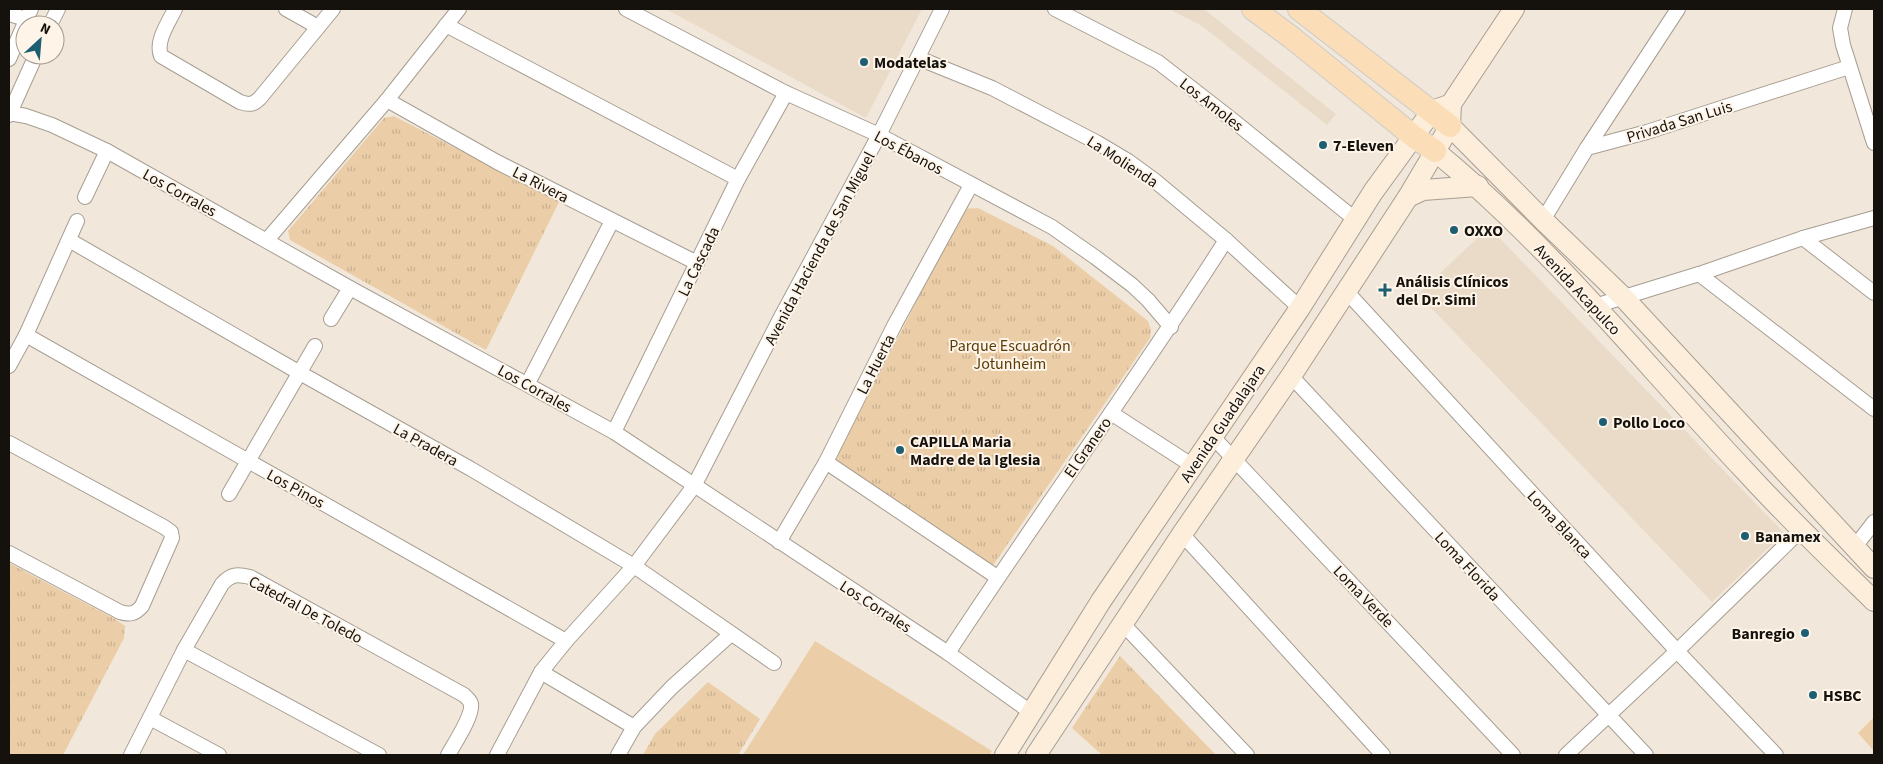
<svg xmlns="http://www.w3.org/2000/svg" width="1883" height="764" font-family="'Source Sans 3',sans-serif">
	<style>
		.built { fill: #eadbc9 }
		.grass { fill: #ebcea7 }
		.park { fill: url(#park-tufts) }
		.lines { fill: none; stroke-linecap: round; stroke-linejoin: round }
		.street-casing { stroke: #a79e92; stroke-width: 16 }
		.secondary-casing { stroke: #a79e92; stroke-width: 22 }
		.primary-casing { stroke: #cccbca; stroke-width: 24 }
		.street { stroke: #fff; stroke-width: 14 }
		.secondary { stroke: #fdeedb; stroke-width: 20 }
		.primary { stroke: #fbdeb7; stroke-width: 22 }
		.poi-dot { fill: #1e5e73; stroke: #fef4e8; stroke-width: 2 }
		.labels { text-anchor: middle; stroke-width: 4; stroke-linejoin: round; paint-order: stroke }
		.poi-label { font-size: 16px; font-weight: bold; fill: #15120e; stroke: #fef4e8; text-anchor: start }
		.street-label { font-size: 16px; fill: #15120e; stroke: #fef4e8 }
		.park-label { font-size: 16px; fill: #5b3c07; stroke: #fef4e8 }
	</style>
	<defs>
		<pattern id="park-tufts" width="24" height="20" patternUnits="userSpaceOnUse" patternTransform="scale(1.25)"><rect width="24" height="20" fill="#ebcea7"/><path d="M3 7l-1-3M5 7V3M7 7l1-3M15 17l-1-3M17 17v-4M19 17l1-3" fill="none" stroke="#c9b08f"/></pattern>
	</defs>
	<rect width="100%" height="100%" fill="#f1e7db"/>
	<!-- built -->
	<g class="built">
		<path d="M666 9H922L866 118Z"/>
		<path d="M1169 9H1204L1336 114 1327 125 1202 26Z"/>
		<path d="M1489 227 1784 533 1712 602 1418 294Z"/>
	</g>
	<!-- grass -->
	<g class="grass">
		<path d="M815 641 992 751 989 755H743Z"/>
		<path d="M1874 717V751L1858 733Z"/>
	</g>
	<!-- park -->
	<g class="park">
		<path d="M394 116 559 202 486 350 290 240 288 231 384 118Z"/>
		<path d="M978 208 1053 246 1148 321 1151 330 1150 338 994 564 989 565 836 463 839 452 964 209Z"/>
		<path d="M9 563 115 619 125 626 124 638 63 755H9Z"/>
		<path d="M1120 656 1216 755H1102L1072 728Z"/>
		<path d="M708 682 760 719 738 755H643L655 734Z"/>
	</g>
	<g class="lines">
		<defs>
			<g id="street">
				<path d="M175 9C169 22 155 41 161 56L240 102C249 105 253 105 260 98L333 9"/>
				<path d="M286 9 318 27"/>
				<path d="M626 9 786 93 879 135 1052 227 1095 257 1132 285 1148 300 1171 327"/>
				<path d="M1055 9 1158 62 1230 118 1356 220"/>
				<path d="M1845 9 1840 28 1843 45 1874 143"/>
				<path d="M9 14 26 19"/>
				<path d="M50 25 58 9"/>
				<path d="M446 25 738 179"/>
				<path d="M918 58 992 88 1096 142 1128 161 1154 180 1226 240 1300 308"/>
				<path d="M9 59 31 9"/>
				<path d="M387 100 497 162 697 263"/>
				<path d="M9 113 26 116 52 125 107 151 350 288 614 432 948 653 1032 713"/>
				<path d="M9 115 36 55"/>
				<path d="M1587 148 1678 9"/>
				<path d="M85 197 107 151"/>
				<path d="M1543 220 1587 148 1647 132 1849 67"/>
				<path d="M1803 238 1874 293"/>
				<path d="M69 240 300 373 471 469 634 566 774 663"/>
				<path d="M267 240 387 100 459 9"/>
				<path d="M1699 274 1874 409"/>
				<path d="M1346 291 1677 651 1776 755"/>
				<path d="M1595 306 1699 274 1803 238 1874 218"/>
				<path d="M331 319 350 288"/>
				<path d="M26 335 566 641"/>
				<path d="M9 366 26 335 77 221"/>
				<path d="M1291 376 1646 755"/>
				<path d="M528 383 612 221"/>
				<path d="M1111 413 1193 466"/>
				<path d="M614 432 738 179 786 93"/>
				<path d="M1213 437 1513 755"/>
				<path d="M9 443 164 527 171 532 172 538 142 606C135 614 130 615 120 612L9 553"/>
				<path d="M826 462 997 577"/>
				<path d="M229 494 315 346"/>
				<path d="M1182 534 1383 755"/>
				<path d="M779 542 826 462 895 324 971 185"/>
				<path d="M1854 548 1874 522"/>
				<path d="M1122 623 1247 755"/>
				<path d="M184 650 379 755"/>
				<path d="M948 653C1039 514 1137 380 1226 240"/>
				<path d="M541 672 634 727"/>
				<path d="M150 718 219 755"/>
				<path d="M131 755 184 650 222 584C231 574 237 574 250 577L464 695C467 698 470 700 471 704 473 716 454 744 448 755"/>
				<path d="M497 755 541 672 566 641 634 566 694 486 781 317 879 135 942 9"/>
				<path d="M618 755 634 727 672 687 731 634"/>
				<path d="M1566 755 1677 651 1802 529"/>
			</g>
			<g id="secondary">
				<path d="M1450 126 1543 220 1623 297 1874 568"/>
				<path d="M1435 151C1551 246 1644 364 1746 472 1787 517 1831 559 1874 601"/>
				<path d="M1408 197 1423 190 1478 186"/>
				<path d="M1005 755 1101 601 1300 308 1373 192 1432 111 1446 106"/>
				<path d="M1036 755 1182 534 1291 376 1408 197 1450 126 1451 104 1514 9"/>
			</g>
			<g id="primary">
				<path d="M1253 9 1291 37 1413 136 1435 151"/>
				<path d="M1299 9 1450 126"/>
			</g>
		</defs>
		<!-- street casing -->
		<use href="#street" class="street-casing"/>
		<!-- secondary casing -->
		<use href="#secondary" class="secondary-casing"/>
		<!-- primary casing -->
		<use href="#primary" class="primary-casing"/>
		<!-- street -->
		<use href="#street" class="street"/>
		<!-- secondary -->
		<use href="#secondary" class="secondary"/>
		<!-- primary -->
		<use href="#primary" class="primary"/>
	</g>
	<!-- markers -->
	<g class="poi-dot">
		<circle cx="864" cy="62" r="5"/>
		<circle cx="1323" cy="145" r="5"/>
		<circle cx="1454" cy="230" r="5"/>
		<path d="M1382.5 282.5h5v5h5v5h-5v5h-5v-5h-5v-5h5z"/>
		<circle cx="1603" cy="422" r="5"/>
		<circle cx="900" cy="450" r="5"/>
		<circle cx="1745" cy="536" r="5"/>
		<circle cx="1805" cy="633" r="5"/>
		<circle cx="1813" cy="695" r="5"/>
	</g>
	<g class="labels">
		<!-- poi labels -->
		<g class="poi-label">
			<text x="874" y="68">Modatelas</text>
			<text x="1333" y="151">7-Eleven</text>
			<text x="1464" y="236">OXXO</text>
			<text x="1396" y="287">Análisis Clínicos<tspan x="1396" dy="18">del Dr. Simi</tspan></text>
			<text x="1613" y="428">Pollo Loco</text>
			<text x="910" y="447">CAPILLA Maria<tspan x="910" dy="18">Madre de la Iglesia</tspan></text>
			<text x="1755" y="542">Banamex</text>
			<text x="1795" y="639" text-anchor="end">Banregio</text>
			<text x="1823" y="701">HSBC</text>
		</g>
		<!-- street labels -->
		<g class="street-label">
			<text transform="translate(1212 104) rotate(38)" y="6">Los Amoles</text>
			<text transform="translate(1679 121) rotate(-17)" y="6">Privada San Luis</text>
			<text transform="translate(909 152) rotate(28)" y="6">Los Ébanos</text>
			<text transform="translate(1123 161) rotate(33)" y="6">La Molienda</text>
			<text transform="translate(541 184) rotate(27)" y="6">La Rivera</text>
			<text transform="translate(180 192) rotate(29)" y="6">Los Corrales</text>
			<text transform="translate(819 248) rotate(-62)" y="6">Avenida Hacienda de San Miguel</text>
			<text transform="translate(698 261) rotate(-64)" y="6">La Cascada</text>
			<text transform="translate(1578 289) rotate(47)" y="6">Avenida Acapulco</text>
			<text transform="translate(875 364) rotate(-63)" y="6">La Huerta</text>
			<text transform="translate(535 388) rotate(29)" y="6">Los Corrales</text>
			<text transform="translate(1222 423) rotate(-56)" y="6">Avenida Guadalajara</text>
			<text transform="translate(426 444) rotate(29)" y="6">La Pradera</text>
			<text transform="translate(1087 447) rotate(-55)" y="6">El Granero</text>
			<text transform="translate(296 488) rotate(29)" y="6">Los Pinos</text>
			<text transform="translate(1560 524) rotate(47)" y="6">Loma Blanca</text>
			<text transform="translate(1468 566) rotate(47)" y="6">Loma Florida</text>
			<text transform="translate(1364 596) rotate(46)" y="6">Loma Verde</text>
			<text transform="translate(876 606) rotate(33)" y="6">Los Corrales</text>
			<text transform="translate(306 609) rotate(28)" y="6">Catedral De Toledo</text>
		</g>
		<!-- park labels -->
		<g class="park-label">
			<text x="1010" y="351">Parque Escuadrón<tspan x="1010" dy="18">Jotunheim</tspan></text>
		</g>
	</g>
	<!-- border -->
	<rect width="1883" height="764" fill="none" stroke="#15120e" stroke-width="20"/>
	<!-- north arrow -->
	<g transform="translate(40 40) rotate(26)"><circle r="24" fill="#fef4e8" stroke="#a19a91"/>
	<path d="M0-4L9 19L0 12L-9 19Z" fill="#1e5e73"/>
	<text y="-8" font-size="14" font-weight="bold" text-anchor="middle" fill="#15120e">N</text>
	</g>
</svg>
